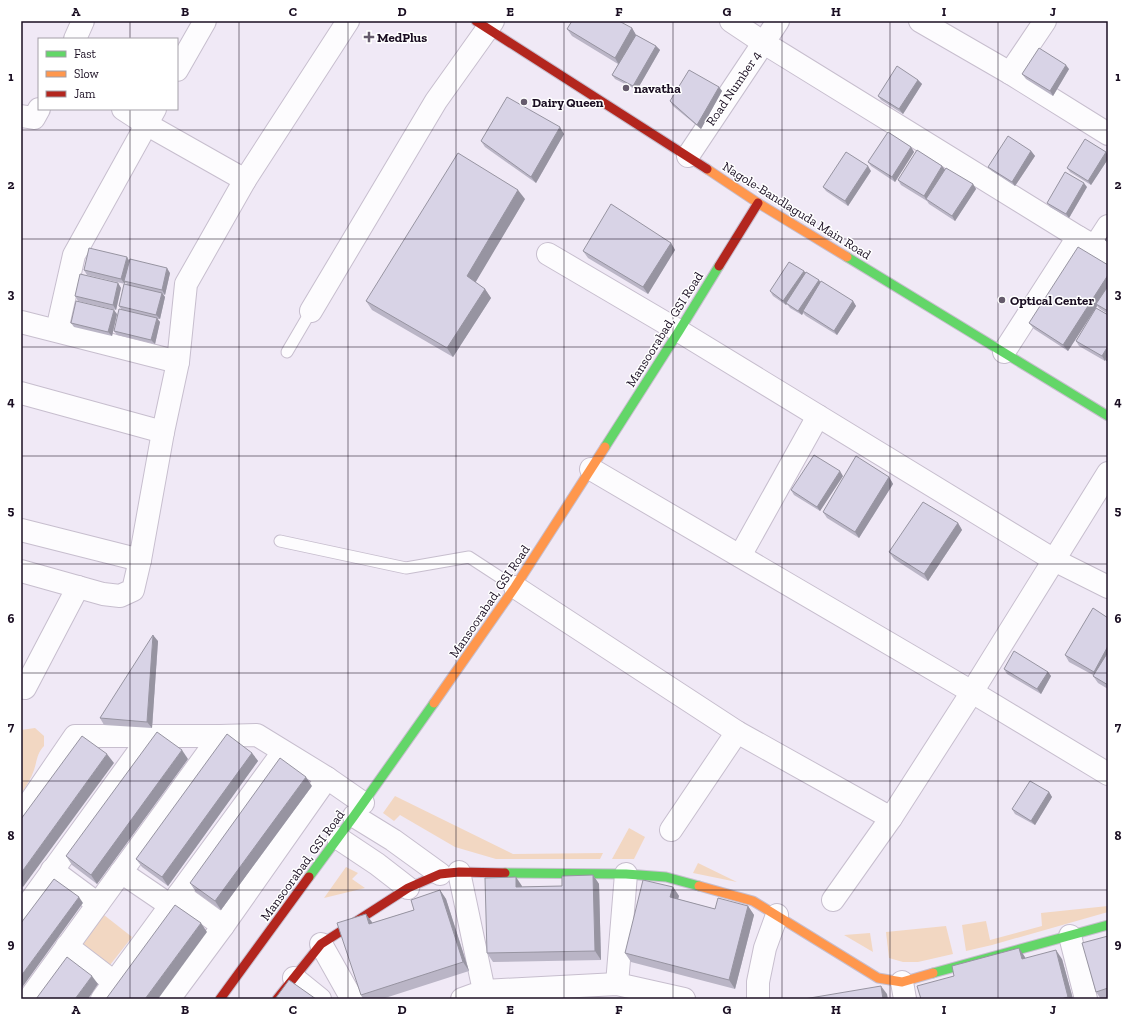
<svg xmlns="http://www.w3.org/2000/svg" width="1129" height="1020" font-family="'Zilla Slab',serif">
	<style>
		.green { fill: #f2d7c2 }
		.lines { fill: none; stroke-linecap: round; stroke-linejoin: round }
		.lane-casing { stroke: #c7bece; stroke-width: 13 }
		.street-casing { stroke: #c7bece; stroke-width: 24 }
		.fast-casing { stroke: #c7bece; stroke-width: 11 }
		.slow-casing { stroke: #c7bece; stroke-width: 11 }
		.jam-casing { stroke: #c7bece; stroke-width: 11 }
		.lane { stroke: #fdfcfe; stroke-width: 11 }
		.street { stroke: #fdfcfe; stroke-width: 22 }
		.fast { stroke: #63d668; stroke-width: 9 }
		.slow { stroke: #ff974d; stroke-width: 9 }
		.jam { stroke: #b3261e; stroke-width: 9 }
		.wall { fill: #bab5c6 }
		.shaded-wall { fill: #9794a1 }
		.building { fill: #d8d3e6; stroke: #9794a1 }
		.grid { fill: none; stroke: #1a0e22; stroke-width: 1; stroke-opacity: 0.55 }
		.poi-dot { fill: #655b6c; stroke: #fff; stroke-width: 1.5 }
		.labels { text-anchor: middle; stroke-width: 3; stroke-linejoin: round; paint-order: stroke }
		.poi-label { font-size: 13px; font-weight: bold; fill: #1a0e22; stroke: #fff; text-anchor: start }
		.street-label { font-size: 13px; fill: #1a0e22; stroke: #fff }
		.neatline { fill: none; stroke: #1a0e22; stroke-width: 1.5 }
		.grid-label { font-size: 13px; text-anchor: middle; font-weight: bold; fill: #1a0e22 }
	</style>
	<rect width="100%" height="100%" fill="#f0e9f6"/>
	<!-- green -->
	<g class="green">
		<path d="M35 728 44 736V746C37 753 37 761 34 770 31 779 26 786 21 794V730Z"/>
		<path d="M395 796 513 854 603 853 600 859H496L455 847 400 815 394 821 383 813Z"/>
		<path d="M629 828 645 837 634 859H612Z"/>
		<path d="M698 863 737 882 693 873Z"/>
		<path d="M346 867 358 873 352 879 365 888 324 898Z"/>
		<path d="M1108 906V912L992 945 966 951 962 925 986 921 990 940 1042 926 1041 913Z"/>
		<path d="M104 915 132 937 110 965 82 944Z"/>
		<path d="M946 926 953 954 918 962H903L889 958 886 932Z"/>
		<path d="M870 933 873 952 844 935Z"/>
	</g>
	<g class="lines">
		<defs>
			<g id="lane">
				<path d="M287 352 311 311"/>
				<path d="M280 541 406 568 469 557 515 587"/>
			</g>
			<g id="street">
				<path d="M731 21 764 43 1078 237 1108 254"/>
				<path d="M920 21 1010 73 1108 134"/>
				<path d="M75 39 83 21"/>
				<path d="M177 70 205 21"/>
				<path d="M1010 73 1045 21"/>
				<path d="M123 109 146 124 245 180"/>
				<path d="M21 116 34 118 39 109"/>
				<path d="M688 156 778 21"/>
				<path d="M1095 246 1108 226"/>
				<path d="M548 254 679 331 1054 560 1108 587"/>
				<path d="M311 311 436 101 493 21"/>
				<path d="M21 322 178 362"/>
				<path d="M57 330 74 255 155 109"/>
				<path d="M1004 352 1078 237"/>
				<path d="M21 393 163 432"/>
				<path d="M591 469 972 692 1108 774"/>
				<path d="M21 530 140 560"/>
				<path d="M740 556 818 416"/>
				<path d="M21 571 103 594 120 596 133 590 140 560 163 432 178 362 186 284 245 180 348 21"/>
				<path d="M515 587 737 732 891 818"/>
				<path d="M25 688 78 587"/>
				<path d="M21 815 75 736H220L257 735 327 778 363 803"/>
				<path d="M354 816 393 840 440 874"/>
				<path d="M671 830 737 732"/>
				<path d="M338 838 377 864 408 888"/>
				<path d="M52 870 98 904"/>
				<path d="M121 872 171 906"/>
				<path d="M459 872 484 991 462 999"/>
				<path d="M179 894 223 926"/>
				<path d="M833 900 891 818 972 692 1108 473"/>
				<path d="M21 914 150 736"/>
				<path d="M1070 936 1086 999"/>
				<path d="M321 944 352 999"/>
				<path d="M67 946 114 982"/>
				<path d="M294 978 320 999"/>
				<path d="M902 982 905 999"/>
				<path d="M617 984 626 874"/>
				<path d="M484 991 617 984 684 999"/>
				<path d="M29 999 220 736"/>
				<path d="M102 999 283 752"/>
				<path d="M169 999 223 926 327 778"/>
				<path d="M758 999V982L765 948 777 915"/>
			</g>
			<g id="fast">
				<path d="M847 257 1108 416"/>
				<path d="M605 447 679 331 719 266"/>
				<path d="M505 873 626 874 666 877 699 886"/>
				<path d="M309 877 354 816 434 703"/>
				<path d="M933 973 1108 925"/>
			</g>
			<g id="slow">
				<path d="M707 169 758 203 847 257"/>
				<path d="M434 703 515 587 605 447"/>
				<path d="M699 886 753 901 878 978 902 982 933 973"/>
			</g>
			<g id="jam">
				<path d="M476 21 707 169"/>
				<path d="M719 266 758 203"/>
				<path d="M220 999 309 877"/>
				<path d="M277 999 321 944 408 888 440 874 459 872 505 873"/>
			</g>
		</defs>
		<!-- lane casing -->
		<use href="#lane" class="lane-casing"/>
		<!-- street casing -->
		<use href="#street" class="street-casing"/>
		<!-- fast casing -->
		<use href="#fast" class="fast-casing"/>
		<!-- slow casing -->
		<use href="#slow" class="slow-casing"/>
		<!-- jam casing -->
		<use href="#jam" class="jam-casing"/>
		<!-- lane -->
		<use href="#lane" class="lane"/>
		<!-- street -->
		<use href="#street" class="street"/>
		<!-- fast -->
		<use href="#fast" class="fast"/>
		<!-- slow -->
		<use href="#slow" class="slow"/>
		<!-- jam -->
		<use href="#jam" class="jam"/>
	</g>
	<!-- wall -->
	<g class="wall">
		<path d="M632 28 636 35 656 46 660 50 637 90 615 79 612 75 618 64 572 36 567 29Z"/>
		<path d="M1069 69 1053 96 1026 79 1022 74Z"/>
		<path d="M918 80 922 84 903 114 881 100 878 96Z"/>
		<path d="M719 87 722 91 701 129 673 106 670 101Z"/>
		<path d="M564 134 536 183 485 147 481 141Z"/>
		<path d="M911 147 914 152 895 182 871 166 868 162Z"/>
		<path d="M1031 151 1035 156 1015 186 992 171 988 167Z"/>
		<path d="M1108 155V159L1091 185 1070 172 1067 168Z"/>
		<path d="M945 170 973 184 976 189 955 221 929 204 927 201 901 185 898 180Z"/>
		<path d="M871 171 848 206 826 191 823 187Z"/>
		<path d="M1087 187 1069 218 1050 207 1047 203Z"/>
		<path d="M525 199 475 282 485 289 491 298 453 357 372 310 366 301Z"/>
		<path d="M671 243 675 250 648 294 588 258 583 251Z"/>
		<path d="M129 261 170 273 165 295 163 294 165 297 160 319H157L160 322 155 344 117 335 114 331 121 309 119 306 127 284 125 282V284L87 275 84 270Z"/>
		<path d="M1108 265V314L1100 309 1097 306 1096 308 1108 315V355L1105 361 1079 346 1076 341 1094 311 1068 351 1034 329 1029 323Z"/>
		<path d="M806 273 819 280 820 283 853 301 856 306 837 335 806 316 803 313 802 315 790 308 787 304 786 305 773 296 770 291Z"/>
		<path d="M118 283 121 288 116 310 78 301 75 296Z"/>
		<path d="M117 314 112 336 74 327 71 323Z"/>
		<path d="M843 476 820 511 794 495 791 490Z"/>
		<path d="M889 477 893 484 859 538 827 518 823 512Z"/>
		<path d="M958 523 962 530 928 581 894 559 889 552Z"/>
		<path d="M1108 618V689L1098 683 1093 676V675L1069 662 1065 655Z"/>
		<path d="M158 641 152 728 104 725 100 718Z"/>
		<path d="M1004 669 1048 672 1051 676 1041 694 1007 674Z"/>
		<path d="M252 753 258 761 168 886 142 867 136 859Z"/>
		<path d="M188 759 97 884 72 865 66 856Z"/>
		<path d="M312 786 221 910 196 892 190 883Z"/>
		<path d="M1049 792 1052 797 1035 825 1015 814 1012 809Z"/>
		<path d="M593 875 599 884 601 960 493 962 487 953 522 886V887L562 886Z"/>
		<path d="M673 887 679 896 678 899 715 909 748 906 754 915 735 989 631 962 625 953Z"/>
		<path d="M440 890 446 899 469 971 382 999H363L361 995 372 923 414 910Z"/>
		<path d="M1108 936V999H1101L1096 992Z"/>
		<path d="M1025 957V958L1062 959 1073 999H921Z"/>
	</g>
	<!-- shaded-wall -->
	<g class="shaded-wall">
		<path d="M632 28 636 35 619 65 615 58Z"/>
		<path d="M656 46 660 50 637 90 633 86Z"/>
		<path d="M1066 65 1069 69 1053 96 1050 91Z"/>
		<path d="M918 80 922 84 903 114 899 109Z"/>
		<path d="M719 87 722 91 701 129 697 125Z"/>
		<path d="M560 127 564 134 536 183 531 177Z"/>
		<path d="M911 147 914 152 895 182 892 177Z"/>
		<path d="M1031 151 1035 156 1015 186 1012 182Z"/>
		<path d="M1106 152 1108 155V159L1091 185 1088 181Z"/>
		<path d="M868 166 871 171 848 206 845 201Z"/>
		<path d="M942 166 946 171 926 199 927 201 924 196Z"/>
		<path d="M1084 183 1087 187 1069 218 1066 214Z"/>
		<path d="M973 184 976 189 955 221 952 216Z"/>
		<path d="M518 190 525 199 474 285 467 276Z"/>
		<path d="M671 243 675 250 648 294 643 287Z"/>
		<path d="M127 257 130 262 125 284 121 279Z"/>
		<path d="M167 268 170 273 165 295 162 290Z"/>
		<path d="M804 271 808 275 786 305 783 301Z"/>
		<path d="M1108 275V289L1096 304 1097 306 1068 351 1063 345Z"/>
		<path d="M819 280 822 285 803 311V313L802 315 798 311Z"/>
		<path d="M118 283 121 288 116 310 113 305Z"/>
		<path d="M485 289 491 298 453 357 447 348Z"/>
		<path d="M162 293 165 297 160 319 156 315Z"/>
		<path d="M853 301 856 306 837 335 834 331Z"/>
		<path d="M114 310 117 314 112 336 108 332Z"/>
		<path d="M157 318 160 322 155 344 151 340Z"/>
		<path d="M1108 346V355L1105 361 1102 356Z"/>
		<path d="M840 471 843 476 820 511 817 507Z"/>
		<path d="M889 477 893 484 859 538 855 532Z"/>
		<path d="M958 523 962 530 928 581 924 574Z"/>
		<path d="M153 635 158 641 152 728 147 722Z"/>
		<path d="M1108 646V661L1098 678 1094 672Z"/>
		<path d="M1048 672 1051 676 1041 694 1037 689Z"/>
		<path d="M182 750 188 759 97 884 91 875Z"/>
		<path d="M252 753 258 761 168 886 162 877Z"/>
		<path d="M107 754 114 763 23 887 21 885V873Z"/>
		<path d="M306 777 312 786 221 910 215 901Z"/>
		<path d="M1049 792 1052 797 1035 825 1031 821Z"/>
		<path d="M593 875 599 884 601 960 595 951Z"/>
		<path d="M516 877 522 886V896L516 887Z"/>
		<path d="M673 887 679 896 676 906 670 897Z"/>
		<path d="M440 890 446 899 469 971 463 962Z"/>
		<path d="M79 897 83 903 21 989V976Z"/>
		<path d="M748 906 754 915 735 989 729 980Z"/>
		<path d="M366 914 372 922 376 933 369 924Z"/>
		<path d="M201 923 207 932 158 999H145Z"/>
		<path d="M1019 948 1025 957 1028 968 1022 959Z"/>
		<path d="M1056 950 1062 959 1073 999H1070L1068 997Z"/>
		<path d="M92 976 98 984 88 999H75Z"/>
		<path d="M881 986 887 994 888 999H883Z"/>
	</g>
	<!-- building -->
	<g class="building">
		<path d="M572 21H619L632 28 615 58 567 29Z"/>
		<path d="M636 35 656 46 633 86 612 75Z"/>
		<path d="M1039 48 1066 65 1050 91 1022 74Z"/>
		<path d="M897 66 918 80 899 109 878 96Z"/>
		<path d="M689 70 719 87 697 125 670 101Z"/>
		<path d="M507 97 560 127 531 177 481 141Z"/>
		<path d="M888 132 911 147 892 177 868 162Z"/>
		<path d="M1008 136 1031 151 1012 182 988 167Z"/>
		<path d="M1085 139 1106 152 1088 181 1067 168Z"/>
		<path d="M917 150 942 166 924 196 898 180Z"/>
		<path d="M846 152 868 166 845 201 823 187Z"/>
		<path d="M458 153 518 190 467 276 485 289 447 348 366 301Z"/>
		<path d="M946 168 973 184 952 216 926 199Z"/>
		<path d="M1065 172 1084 183 1066 214 1047 203Z"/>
		<path d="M611 204 671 243 643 287 583 251Z"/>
		<path d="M1108 236V242L1105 240Z"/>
		<path d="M1078 247 1108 265V275L1063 345 1029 323Z"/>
		<path d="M89 248 127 257 121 279 84 270Z"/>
		<path d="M130 259 167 268 162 290 124 281Z"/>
		<path d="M789 262 804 271 783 301 770 291Z"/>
		<path d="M806 272 819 280 798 311 786 303Z"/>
		<path d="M80 274 118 283 113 305 75 296Z"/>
		<path d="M821 281 853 301 834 331 803 311Z"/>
		<path d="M124 284 162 293 156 315 119 306Z"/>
		<path d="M1108 286V311L1096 304Z"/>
		<path d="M76 301 114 310 108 332 71 323Z"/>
		<path d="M1096 308 1108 315V346L1102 356 1076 341Z"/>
		<path d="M119 309 157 318 151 340 114 331Z"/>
		<path d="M1108 357V362L1106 360Z"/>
		<path d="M814 455 840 471 817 507 791 490Z"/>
		<path d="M856 456 889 477 855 532 823 512Z"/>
		<path d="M923 502 958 523 924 574 889 552Z"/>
		<path d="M1093 608 1108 618V646L1094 672 1065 655Z"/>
		<path d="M153 635 147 722 100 718Z"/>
		<path d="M1014 651 1048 672 1037 689 1004 669Z"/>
		<path d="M1108 652V685L1093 676Z"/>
		<path d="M157 732 182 750 91 875 66 856Z"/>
		<path d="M227 734 252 753 162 877 136 859Z"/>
		<path d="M82 736 107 754 21 873V819Z"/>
		<path d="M280 758 306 777 215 901 190 883Z"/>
		<path d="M1030 781 1049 792 1031 821 1012 809Z"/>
		<path d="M593 875 595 951 487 953 485 878 516 877V887L562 886V876Z"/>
		<path d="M54 879 79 897 21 976V923Z"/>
		<path d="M643 880 673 887 670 897 715 909 718 898 748 906 729 980 625 953Z"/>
		<path d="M440 890 463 962 361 995 337 923 366 914 369 924 414 910 411 900Z"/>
		<path d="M175 905 201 923 145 999H106Z"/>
		<path d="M1108 936V988L1096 992 1082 943Z"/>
		<path d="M1019 948 1022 959 1056 950 1068 997 1061 999H921L917 986 954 976 952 966Z"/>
		<path d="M67 957 92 976 75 999H36Z"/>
		<path d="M289 980 316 999H275Z"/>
		<path d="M881 986 883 999H804Z"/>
	</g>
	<!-- grid -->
	<path class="grid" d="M130 21V39M239 21V999M348 21V999M456 21V999M564 21V999M673 21V999M782 21V999M890 21V999M998 21V999M130 109V999M21 130H1108M21 239H1108M21 347H1108M21 456H1108M21 564H1108M21 673H1108M21 781H1108M21 890H1108"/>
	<!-- markers -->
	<g class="poi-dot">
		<path d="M367 31h4v4h4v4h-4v4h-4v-4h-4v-4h4z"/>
		<circle cx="626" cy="88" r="4"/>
		<circle cx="524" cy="102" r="4"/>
		<circle cx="1002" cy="300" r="4"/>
	</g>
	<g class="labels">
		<!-- poi labels -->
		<g class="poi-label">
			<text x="377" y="42">MedPlus</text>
			<text x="634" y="93">navatha</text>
			<text x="532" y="107">Dairy Queen</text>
			<text x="1010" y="305">Optical Center</text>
		</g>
		<!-- street labels -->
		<g class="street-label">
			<text transform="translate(733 88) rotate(-56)" y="5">Road Number 4</text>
			<text transform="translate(797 210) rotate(32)" y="5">Nagole-Bandlaguda Main Road</text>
			<text transform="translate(664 329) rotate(-58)" y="5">Mansoorabad, GSI Road</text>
			<text transform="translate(489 601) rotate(-56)" y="5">Mansoorabad, GSI Road</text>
			<text transform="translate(302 865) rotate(-54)" y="5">Mansoorabad, GSI Road</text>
		</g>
	</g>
	<!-- border -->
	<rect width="1129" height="1020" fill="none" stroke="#ffffff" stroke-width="44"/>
	<!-- legend -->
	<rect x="38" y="38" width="140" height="72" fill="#ffffff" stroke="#a39fa7"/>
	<rect x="46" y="51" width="20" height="6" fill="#63d668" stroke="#a39fa7"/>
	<text x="74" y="58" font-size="12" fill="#1a0e22">Fast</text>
	<rect x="46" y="71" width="20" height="6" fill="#ff974d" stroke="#a39fa7"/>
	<text x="74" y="78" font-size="12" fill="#1a0e22">Slow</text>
	<rect x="46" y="91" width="20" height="6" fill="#b3261e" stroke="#a39fa7"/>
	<text x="74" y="98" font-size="12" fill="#1a0e22">Jam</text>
	<rect x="22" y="22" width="1085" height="976" class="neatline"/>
	<g class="grid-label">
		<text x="76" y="16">A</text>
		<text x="185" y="16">B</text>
		<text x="293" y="16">C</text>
		<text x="402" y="16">D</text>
		<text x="510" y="16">E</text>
		<text x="619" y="16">F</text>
		<text x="727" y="16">G</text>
		<text x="836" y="16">H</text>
		<text x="944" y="16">I</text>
		<text x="1053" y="16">J</text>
		<text x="11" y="81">1</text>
		<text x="1118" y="81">1</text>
		<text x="11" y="189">2</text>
		<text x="1118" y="189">2</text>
		<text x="11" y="298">3</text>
		<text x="1118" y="298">3</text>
		<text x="11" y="406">4</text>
		<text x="1118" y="406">4</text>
		<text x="11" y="515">5</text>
		<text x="1118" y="515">5</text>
		<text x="11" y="623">6</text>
		<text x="1118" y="623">6</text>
		<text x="11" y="731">7</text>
		<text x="1118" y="731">7</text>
		<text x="11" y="840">8</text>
		<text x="1118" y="840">8</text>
		<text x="11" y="948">9</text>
		<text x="1118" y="948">9</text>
		<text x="76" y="1014">A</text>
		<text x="185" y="1014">B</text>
		<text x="293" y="1014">C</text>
		<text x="402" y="1014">D</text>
		<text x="510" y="1014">E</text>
		<text x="619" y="1014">F</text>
		<text x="727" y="1014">G</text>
		<text x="836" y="1014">H</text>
		<text x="944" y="1014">I</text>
		<text x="1053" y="1014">J</text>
	</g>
</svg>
